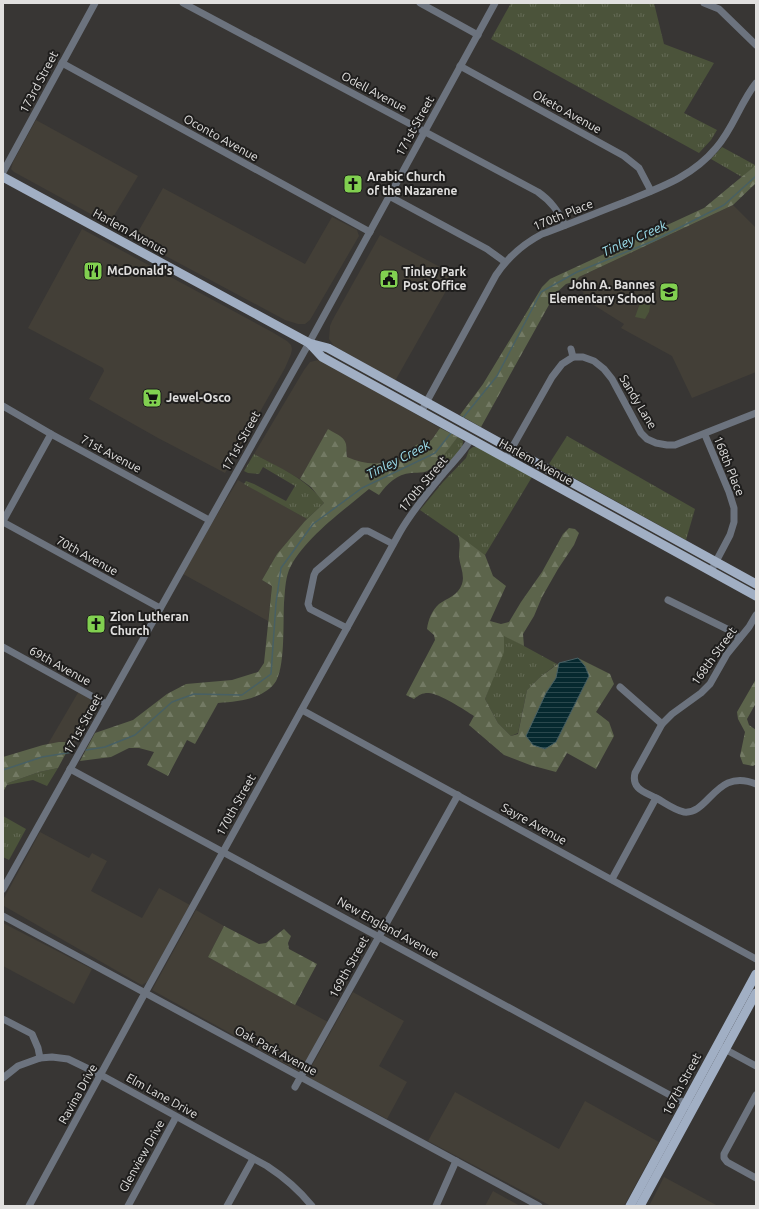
<svg xmlns="http://www.w3.org/2000/svg" width="759" height="1209" font-family="Ubuntu,sans-serif">
	<style>
		.built { fill: #433f37 }
		.grass { fill: url(#grass-tufts) }
		.forest { fill: url(#forest-firs) }
		.park { fill: #4b533a }
		.water { fill: url(#water-rules); stroke: #486064 }
		.lines { fill: none; stroke-linecap: round; stroke-linejoin: round }
		.stream { stroke: #486064; stroke-width: 1.5 }
		.minor { stroke: #6c737e; stroke-width: 7 }
		.major { stroke: #a1afc4; stroke-width: 9 }
		.labels { text-anchor: middle; stroke-width: 4; stroke-linejoin: round; paint-order: stroke }
		.street-label { font-size: 12px; fill: #e1e0df; stroke: #1f1e1d }
		.poi-label { font-size: 12px; font-weight: bold; fill: #e1e0df; stroke: #1f1e1d; text-anchor: start }
		.water-label { font-size: 13px; font-style: italic; fill: #9de0ee; stroke: #1f1e1d }
	</style>
	<defs>
		<pattern id="grass-tufts" width="24" height="20" patternUnits="userSpaceOnUse"><rect width="24" height="20" fill="#4b533a"/><path d="M3 7l-1-3M5 7V3M7 7l1-3M15 17l-1-3M17 17v-4M19 17l1-3" fill="none" stroke="#656b56"/></pattern>
		<pattern id="forest-firs" width="22" height="20" patternUnits="userSpaceOnUse"><rect width="22" height="20" fill="#5c644b"/><path d="M5 1l3.5 6h-7zM16 11l3.5 6h-7z" fill="#737a64"/></pattern>
		<pattern id="water-rules" width="6" height="5" patternUnits="userSpaceOnUse"><rect width="6" height="5" fill="#06292f"/><path d="M0 2.5h6" fill="none" stroke="#2a484d"/></pattern>
	</defs>
	<rect width="100%" height="100%" fill="#383634"/>
	<!-- built -->
	<g class="built">
		<path d="M36 120 138 176 109 224 14 172 11 169 13 162Z"/>
		<path d="M163 188 305 264 332 217 357 230 359 236 310 320 305 324H298L285 320 134 239Z"/>
		<path d="M733 205 756 228V372L692 398 672 356 621 328 624 324 589 302 576 281 579 277Z"/>
		<path d="M82 229 272 332 287 341 291 345 292 349 291 354 285 368 225 473 158 438 89 399 104 371 103 368 28 328Z"/>
		<path d="M380 235 455 275 395 381 334 346 329 339 330 326 332 321Z"/>
		<path d="M318 360 329 364 440 428 433 438 426 444 414 446 405 454 392 461 374 465 359 463 347 457 346 444 328 430 300 479 254 454 304 370 310 362Z"/>
		<path d="M238 480 307 519 277 554 262 580 272 586 268 621 183 574 197 548Z"/>
		<path d="M79 691 90 697 93 702V708L74 743 48 744Z"/>
		<path d="M40 832 89 858 92 853 107 861 91 891 142 918 159 888 190 905 147 982 142 985 138 983 4 906 3 900Z"/>
		<path d="M196 910 224 926 208 957 328 1022 300 1072 152 990Z"/>
		<path d="M3 923 92 969 74 1004 3 966Z"/>
		<path d="M353 992 404 1021 379 1066 407 1082 387 1119 311 1079 309 1071Z"/>
		<path d="M455 1092 559 1149 585 1101 659 1142 624 1206H551L428 1141Z"/>
		<path d="M664 1177 718 1206H649Z"/>
		<path d="M493 1191 520 1206H485Z"/>
	</g>
	<!-- grass -->
	<g class="grass">
		<path d="M511 3H654L664 44 714 63 684 113 717 130 711 140 699 153 491 39Z"/>
		<path d="M722 147 755 165H756L742 177 711 159Z"/>
		<path d="M567 436 695 509 686 540 549 464Z"/>
		<path d="M458 437 463 441C464 453 450 462 441 469H430Z"/>
		<path d="M473 447H478L532 477 485 555 420 510 443 482 466 458 469 450Z"/>
		<path d="M254 454C279 468 307 478 324 503L307 519 244 484 246 481 254 484 286 501 295 486 263 467 259 474 248 473 244 471Z"/>
		<path d="M504 635 557 664 539 678 527 690 518 733 511 736 498 723 485 699 493 677Z"/>
		<path d="M58 768 47 786 33 780 7 785 8 783 39 772Z"/>
		<path d="M3 816 26 829 9 860 3 857Z"/>
	</g>
	<!-- forest -->
	<g class="forest">
		<path d="M756 165V183L733 205 579 277 576 281 566 284 555 294 481 427 460 415 483 384 542 287 550 279 704 208Z"/>
		<path d="M440 428 458 437C450 446 438 465 429 470 423 474 418 472 411 473 397 474 387 484 379 495L369 489C344 510 302 540 289 570 285 580 285 593 284 603 283 623 285 662 277 679 275 685 266 692 259 695 246 701 232 702 218 703L195 744 187 740 168 776 147 765 154 752 139 748H129L111 757 80 761 95 733 133 720 167 694 186 684 232 680 258 672 264 663 272 586 262 580 277 554 305 521 324 503 311 487 300 479 328 429C334 433 344 436 346 444 347 448 346 453 347 457 367 466 385 466 404 455 408 452 412 448 416 445 420 443 421 444 425 444 432 442 436 433 440 428Z"/>
		<path d="M569 528 575 529 579 533 574 545 558 569 542 597 534 616 523 634 524 646 504 636V652L485 699 498 723 511 736 518 734 527 690 539 678 559 663 556 678 546 693 536 715 556 742 589 676 585 666 578 658 610 674 614 684 596 712 609 722 614 736 596 769 567 753 556 772 530 765 504 755 469 725 474 716C465 710 437 692 428 693 422 693 419 695 414 699L406 695 435 640 434 635 427 629C428 620 432 610 439 604 447 598 458 596 462 584 465 575 460 566 459 557 459 547 461 546 458 535L485 555 493 576 506 586 490 621 501 624 509 622 521 602 542 572 563 534Z"/>
		<path d="M756 679V703L747 719 749 725 756 730V764L753 766 743 764 740 756 745 732 738 719 737 712Z"/>
		<path d="M59 742H72L58 768 39 772 8 783 3 792V757L43 745Z"/>
		<path d="M224 926 259 944 266 943 284 929 291 936 288 943 289 949 317 964 295 1005 208 957Z"/>
	</g>
	<!-- park -->
	<path class="park" d="M642 298 651 301 649 312 645 319 635 317Z"/>
	<!-- water -->
	<path class="water" d="M578 658 585 666 589 676 556 742 545 749 533 745 526 736 546 693 556 678 559 663Z"/>
	<g class="lines">
		<!-- stream -->
		<g class="stream">
			<path d="M462 419 497 376 541 292 577 272 653 241 724 205 756 176"/>
			<path d="M86 750 105 747 135 735 172 702 194 694 242 695 271 674 276 603 281 568 313 524 362 488 435 453 451 433"/>
			<path d="M3 770 42 757 73 752"/>
		</g>
		<!-- minor -->
		<g class="minor">
			<path d="M183 3 538 192C551 201 558 211 565 225"/>
			<path d="M420 3 478 35"/>
			<path d="M704 3 719 9 756 45"/>
			<path d="M62 63 370 232"/>
			<path d="M460 66 624 156 639 168 651 191"/>
			<path d="M3 172 95 3"/>
			<path d="M389 196 487 249 505 262"/>
			<path d="M571 349 573 357"/>
			<path d="M3 406 51 434 209 520"/>
			<path d="M421 412 496 275C508 257 523 244 542 234 569 224 596 213 622 203 658 188 691 178 716 148 733 129 740 103 756 83"/>
			<path d="M705 435 729 492 734 508V522L730 535 711 571"/>
			<path d="M509 453 552 377 562 364 573 357H583L594 361 604 369 612 379 641 433 647 439 656 443 667 445H675L756 413"/>
			<path d="M3 521 51 434"/>
			<path d="M3 522 160 608"/>
			<path d="M668 600 733 632 739 639"/>
			<path d="M347 628 310 609 308 604 314 575 316 571 363 531H368L393 544"/>
			<path d="M3 647 106 704"/>
			<path d="M620 687 662 724"/>
			<path d="M302 710 756 959"/>
			<path d="M70 769 690 1106"/>
			<path d="M656 798C664 802 674 810 684 812 709 815 716 767 756 784"/>
			<path d="M612 879 656 798C645 792 631 789 635 773L662 724 672 714 701 693 710 684 727 654 749 627 756 615"/>
			<path d="M3 889 309 343 495 3"/>
			<path d="M3 916 539 1206"/>
			<path d="M3 1019 32 1034 38 1048 40 1058 52 1057 68 1059 101 1075 267 1166C284 1177 299 1190 312 1206"/>
			<path d="M721 1047 756 1066"/>
			<path d="M3 1078 18 1066 40 1058"/>
			<path d="M295 1087 458 795"/>
			<path d="M756 1095 724 1154V1158L727 1162 756 1178"/>
			<path d="M29 1206 140 1002 400 532C412 511 428 492 443 474 454 461 462 454 471 439"/>
			<path d="M128 1206 176 1117"/>
			<path d="M227 1206 253 1159"/>
			<path d="M436 1206 456 1161"/>
		</g>
		<!-- major -->
		<g class="major">
			<path d="M3 177 309 343 328 348 756 584"/>
			<path d="M309 343 322 357 756 596"/>
			<path d="M630 1206 756 974"/>
			<path d="M640 1206 756 993"/>
		</g>
	</g>
	<!-- icons -->
	<defs>
		<symbol id="church-square" viewBox="-11 -11 22 22"><rect x="-9" y="-9" width="18" height="18" rx="4" fill="#81d050" stroke="#1f1e1d"/><path d="M-1.2-6h2.4v3.5h3.3v2.4h-3.3V6h-2.4V-.1h-3.3v-2.4h3.3Z" fill="#111"/></symbol>
		<symbol id="restaurant-square" viewBox="-11 -11 22 22"><rect x="-9" y="-9" width="18" height="18" rx="4" fill="#81d050" stroke="#1f1e1d"/><path d="M-5-6h1v4h1v-4h1v4h1v-4h1v5L-1.5 .5V6h-2V.5L-5-1ZM5-6V6H3V1.5H1.5Q1.5-4 5-6Z" fill="#111"/></symbol>
		<symbol id="civic-square" viewBox="-11 -11 22 22"><rect x="-9" y="-9" width="18" height="18" rx="4" fill="#81d050" stroke="#1f1e1d"/><path d="M-.6-6.5H3V-4.5H.6V-3L4-1V1h2V6H-6V1h2V-1L-.6-3ZM-1.2 2.5V6h2.4V2.5Z" fill="#111"/></symbol>
		<symbol id="school-square" viewBox="-11 -11 22 22"><rect x="-9" y="-9" width="18" height="18" rx="4" fill="#81d050" stroke="#1f1e1d"/><path d="M0-5L7-2L0 1L-7-2ZM-4 1L0 2.5L4 1V4Q0 6-4 4Z" fill="#111"/></symbol>
		<symbol id="supermarket-square" viewBox="-11 -11 22 22"><rect x="-9" y="-9" width="18" height="18" rx="4" fill="#81d050" stroke="#1f1e1d"/><path d="M-6-5.5h2.5l.6 2H6L4.5 2H-2.5L-4.4-4H-6ZM-1.5 3.2a1.3 1.3 0 1 0 .1 0ZM3 3.2a1.3 1.3 0 1 0 .1 0Z" fill="#111"/></symbol>
	</defs>
	<g fill-rule="evenodd">
		<use href="#church-square" x="342" y="173" width="22" height="22"/>
		<use href="#restaurant-square" x="82" y="260" width="22" height="22"/>
		<use href="#civic-square" x="378" y="268" width="22" height="22"/>
		<use href="#school-square" x="658" y="281" width="22" height="22"/>
		<use href="#supermarket-square" x="141" y="387" width="22" height="22"/>
		<use href="#church-square" x="85" y="613" width="22" height="22"/>
	</g>
	<g class="labels">
		<!-- street labels -->
		<g class="street-label">
			<text transform="translate(39 82) rotate(-62)" y="4">173rd Street</text>
			<text transform="translate(374 92) rotate(28)" y="4">Odell Avenue</text>
			<text transform="translate(567 112) rotate(29)" y="4">Oketo Avenue</text>
			<text transform="translate(415 126) rotate(-61)" y="4">171st Street</text>
			<text transform="translate(221 138) rotate(29)" y="4">Oconto Avenue</text>
			<text transform="translate(563 215) rotate(-22)" y="4">170th Place</text>
			<text transform="translate(130 232) rotate(29)" y="4">Harlem Avenue</text>
			<text transform="translate(638 402) rotate(59)" y="4">Sandy Lane</text>
			<text transform="translate(241 441) rotate(-61)" y="4">171st Street</text>
			<text transform="translate(111 454) rotate(28)" y="4">71st Avenue</text>
			<text transform="translate(536 462) rotate(29)" y="4">Harlem Avenue</text>
			<text transform="translate(729 466) rotate(68)" y="4">168th Place</text>
			<text transform="translate(423 484) rotate(-50)" y="4">170th Street</text>
			<text transform="translate(87 556) rotate(29)" y="4">70th Avenue</text>
			<text transform="translate(714 656) rotate(-54)" y="4">168th Street</text>
			<text transform="translate(60 666) rotate(29)" y="4">69th Avenue</text>
			<text transform="translate(83 724) rotate(-61)" y="4">171st Street</text>
			<text transform="translate(236 805) rotate(-61)" y="4">170th Street</text>
			<text transform="translate(534 824) rotate(29)" y="4">Sayre Avenue</text>
			<text transform="translate(388 928) rotate(29)" y="4">New England Avenue</text>
			<text transform="translate(349 967) rotate(-61)" y="4">169th Street</text>
			<text transform="translate(276 1051) rotate(28)" y="4">Oak Park Avenue</text>
			<text transform="translate(682 1084) rotate(-62)" y="4">167th Street</text>
			<text transform="translate(78 1094) rotate(-61)" y="4">Ravina Drive</text>
			<text transform="translate(162 1096) rotate(29)" y="4">Elm Lane Drive</text>
			<text transform="translate(142 1156) rotate(-61)" y="4">Glenview Drive</text>
		</g>
		<!-- poi labels -->
		<g class="poi-label">
			<text x="367" y="181">Arabic Church<tspan x="367" dy="14">of the Nazarene</tspan></text>
			<text x="107" y="275">McDonald's</text>
			<text x="403" y="276">Tinley Park<tspan x="403" dy="14">Post Office</tspan></text>
			<text x="655" y="289" text-anchor="end">John A. Bannes<tspan x="655" dy="14">Elementary School</tspan></text>
			<text x="166" y="402">Jewel-Osco</text>
			<text x="110" y="621">Zion Lutheran<tspan x="110" dy="14">Church</tspan></text>
		</g>
		<!-- water labels -->
		<g class="water-label">
			<text transform="translate(634 238) rotate(-24)" y="5">Tinley Creek</text>
			<text transform="translate(398 459) rotate(-27)" y="5">Tinley Creek</text>
		</g>
	</g>
	<!-- border -->
	<rect width="759" height="1209" fill="none" stroke="#e1e0df" stroke-width="8"/>
</svg>
